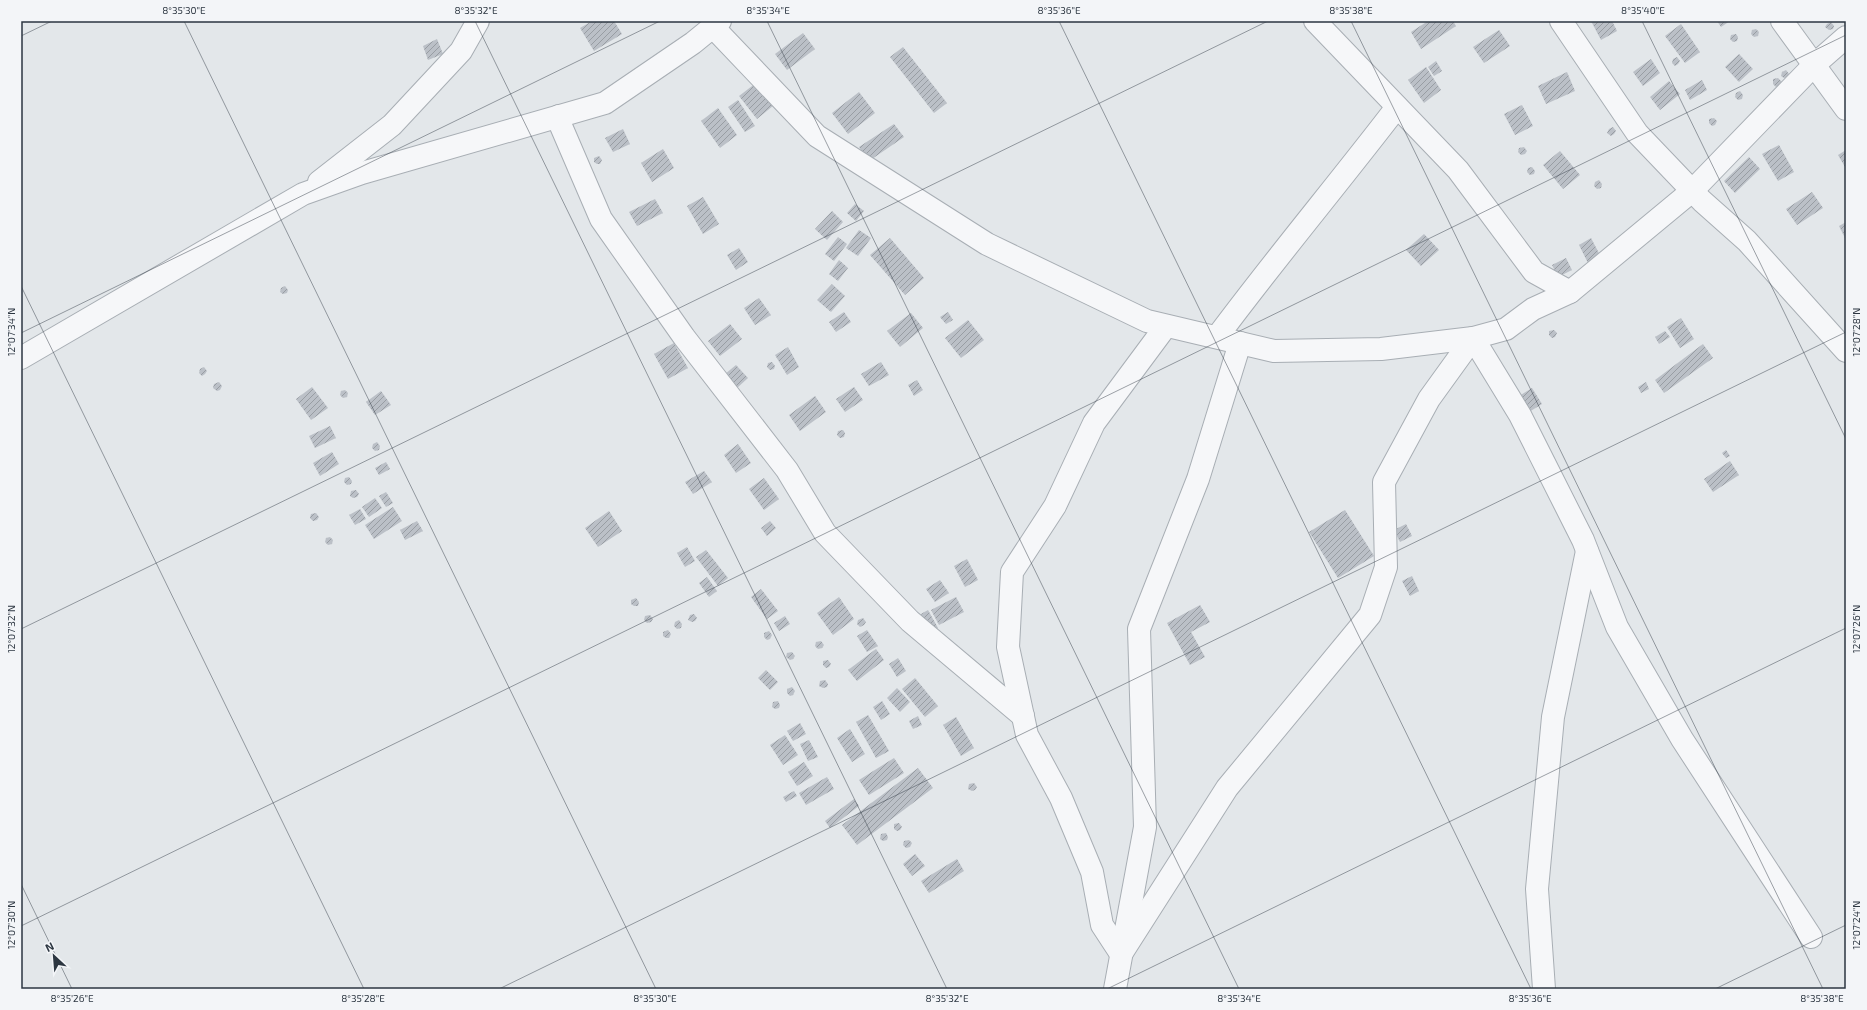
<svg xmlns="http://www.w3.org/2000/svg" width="1867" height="1010" font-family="'Exo 2',sans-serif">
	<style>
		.building { fill: url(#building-hatch) }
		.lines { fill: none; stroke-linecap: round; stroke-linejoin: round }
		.street-casing { stroke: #a8aeb4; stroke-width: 24 }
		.street { stroke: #f6f7f9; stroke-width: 22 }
		.ticks { fill: none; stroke: #2c3641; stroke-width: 1; stroke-opacity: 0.45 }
		.neatline { fill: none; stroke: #2c3641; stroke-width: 1.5 }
		.ticks-label { font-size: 10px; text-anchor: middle; fill: #2c3641 }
	</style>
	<defs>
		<pattern id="building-hatch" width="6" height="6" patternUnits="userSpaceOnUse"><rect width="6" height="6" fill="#bbc0c7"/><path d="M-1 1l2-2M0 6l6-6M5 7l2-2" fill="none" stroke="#989da3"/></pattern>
	</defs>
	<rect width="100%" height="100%" fill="#e3e7ea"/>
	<!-- building -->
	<g class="building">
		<path d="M592 21H614L622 34 594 51 580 28Z"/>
		<path d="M1428 21H1453L1456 26 1421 49 1411 32Z"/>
		<path d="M1591 21H1612L1617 31 1601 40Z"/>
		<path d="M1717 21H1730L1721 27Z"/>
		<path d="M1831 22 1834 26 1833 29 1829 30 1825 27 1827 24Z"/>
		<path d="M1681 24 1700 52 1685 63 1665 36Z"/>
		<path d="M1756 29 1759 32 1758 36 1754 37 1751 34 1752 30Z"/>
		<path d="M1499 30 1510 46 1484 63 1473 47Z"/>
		<path d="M803 33 815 49 787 70 775 54Z"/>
		<path d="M1736 34 1738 37 1737 41 1733 42 1730 39 1731 35Z"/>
		<path d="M437 39 443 54 428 60 423 46Z"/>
		<path d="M903 47 947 103 934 113 890 57Z"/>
		<path d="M1739 54 1753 69 1739 82 1725 67Z"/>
		<path d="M1677 57 1680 61 1678 64 1675 66 1672 63 1673 59Z"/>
		<path d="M1651 59 1660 73 1643 86 1633 72Z"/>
		<path d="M1436 61 1442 71 1434 76 1428 67Z"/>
		<path d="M1426 67 1441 90 1424 103 1408 80Z"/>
		<path d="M1786 70 1789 74 1788 77 1784 78 1781 76 1782 72Z"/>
		<path d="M1567 72 1575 91 1546 104 1538 86Z"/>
		<path d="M1778 78 1782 82 1780 85 1776 87 1773 84V79Z"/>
		<path d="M1702 80 1707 90 1690 100 1685 90Z"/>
		<path d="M1669 81 1680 94 1660 110 1650 97Z"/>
		<path d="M756 83 774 105 757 119 739 96Z"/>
		<path d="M1740 91 1743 95 1742 99 1738 100 1735 97 1736 93Z"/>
		<path d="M859 92 875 113 848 134 832 113Z"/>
		<path d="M738 100 755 126 745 132 728 107Z"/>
		<path d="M1522 105 1533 126 1515 135 1504 114Z"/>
		<path d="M718 108 737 135 720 148 701 121Z"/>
		<path d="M1714 118 1717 121 1715 125 1712 126 1709 123V119Z"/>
		<path d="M894 124 904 137 869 161 859 147Z"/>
		<path d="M1613 127 1616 131 1614 134 1611 136 1607 133 1609 129Z"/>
		<path d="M623 129 630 144 613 152 605 138Z"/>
		<path d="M1779 145 1794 172 1778 181 1762 154Z"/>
		<path d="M1524 147 1527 151 1525 154 1521 155 1518 152 1519 148Z"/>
		<path d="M663 149 674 168 652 182 641 163Z"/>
		<path d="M1846 150V166L1845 167 1838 155Z"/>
		<path d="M1560 151 1580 175 1563 189 1543 165Z"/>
		<path d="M599 156 602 160 600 164H597L594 162V158Z"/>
		<path d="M1749 157 1760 169 1735 193 1724 181Z"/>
		<path d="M1532 167 1535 171 1534 174 1530 175 1527 172 1528 168Z"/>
		<path d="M1599 180 1602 184 1601 188 1597 189 1594 186 1595 182Z"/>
		<path d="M1812 192 1823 208 1797 225 1786 209Z"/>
		<path d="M703 197 719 224 703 234 687 206Z"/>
		<path d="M655 199 663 213 637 226 629 212Z"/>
		<path d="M855 204 864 211 856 221 847 213Z"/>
		<path d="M832 211 843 222 827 240 815 229Z"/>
		<path d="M1846 222V240L1839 226Z"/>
		<path d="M859 230 871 238 858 256 846 248Z"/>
		<path d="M1424 234 1439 250 1421 266 1406 250Z"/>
		<path d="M838 237 847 244 834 261 825 254Z"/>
		<path d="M890 238 924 278 905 295 870 255Z"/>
		<path d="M1591 238 1601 257 1588 263 1579 245Z"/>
		<path d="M739 248 748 262 736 270 727 255Z"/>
		<path d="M1566 258 1572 270 1558 277 1552 265Z"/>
		<path d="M839 260 848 268 838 281 829 274Z"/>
		<path d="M832 284 845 296 831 312 817 300Z"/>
		<path d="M285 286 288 290 287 293 283 294 280 292 281 288Z"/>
		<path d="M759 298 771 315 755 325 744 308Z"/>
		<path d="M844 312 851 322 836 332 829 322Z"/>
		<path d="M948 312 953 320 946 324 940 317Z"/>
		<path d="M911 313 923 328 900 347 887 331Z"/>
		<path d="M1681 318 1694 339 1680 348 1667 327Z"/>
		<path d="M968 320 984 340 961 358 945 338Z"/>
		<path d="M730 324 742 339 720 356 708 341Z"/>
		<path d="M1554 330 1557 333 1555 337 1552 338 1549 335V331Z"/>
		<path d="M1665 331 1670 337 1659 344 1655 337Z"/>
		<path d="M674 343 688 368 668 379 654 354Z"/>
		<path d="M1703 344 1713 358 1664 393 1655 380Z"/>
		<path d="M788 347 799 367 787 375 775 355Z"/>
		<path d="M772 362 775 366 774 369 770 370 767 367 768 363Z"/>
		<path d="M881 362 889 375 869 386 861 374Z"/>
		<path d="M736 365 748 378 737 388 725 374Z"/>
		<path d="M204 367 207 371 205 374 202 376 199 373 200 369Z"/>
		<path d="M917 380 923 390 914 396 908 385Z"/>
		<path d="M219 382 222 386 220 390 217 391 213 388 214 384Z"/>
		<path d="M1646 382 1649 389 1641 393 1638 387Z"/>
		<path d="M312 387 328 408 311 420 296 399Z"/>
		<path d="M854 387 863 400 845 412 836 399Z"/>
		<path d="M1532 388 1542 404 1529 412 1519 396Z"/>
		<path d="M345 390 348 393 347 397 343 398 340 395 341 391Z"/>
		<path d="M381 391 391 405 375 415 366 402Z"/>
		<path d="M815 396 826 412 800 431 789 415Z"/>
		<path d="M330 426 336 438 315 448 309 436Z"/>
		<path d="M843 430 845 433 844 437 840 438 837 435 838 431Z"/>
		<path d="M377 442 380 446 379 450 375 451 372 448 373 444Z"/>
		<path d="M738 444 751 463 736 473 724 455Z"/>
		<path d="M1726 450 1730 456 1726 458 1722 453Z"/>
		<path d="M332 452 339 464 320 476 313 463Z"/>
		<path d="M1730 461 1739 475 1713 492 1704 479Z"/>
		<path d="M386 462 390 469 379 475 375 468Z"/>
		<path d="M704 471 712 482 693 494 685 482Z"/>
		<path d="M349 477 352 481 351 484 347 485 344 482 345 478Z"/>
		<path d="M764 478 779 499 764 510 749 489Z"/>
		<path d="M356 490 359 494 357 497 353 498 350 496 351 491Z"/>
		<path d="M386 492 393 503 386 507 379 496Z"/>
		<path d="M375 498 382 508 369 517 362 507Z"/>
		<path d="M393 507 402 521 374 539 365 525Z"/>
		<path d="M360 509 366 519 355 525 349 515Z"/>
		<path d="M1345 510 1374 556 1338 578 1309 532Z"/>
		<path d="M609 511 622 531 598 547 585 528Z"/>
		<path d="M316 513 319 517 317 520 313 521 310 518 311 514Z"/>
		<path d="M417 521 423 531 405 540 400 530Z"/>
		<path d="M770 521 776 528 767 536 761 528Z"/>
		<path d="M1406 524 1412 536 1400 542 1394 530Z"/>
		<path d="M330 537 333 540 332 544 328 545 325 542 326 538Z"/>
		<path d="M687 547 695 561 685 567 677 553Z"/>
		<path d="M706 550 728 578 718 586 696 557Z"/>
		<path d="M967 559 978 580 965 587 954 566Z"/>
		<path d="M1412 576 1419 591 1410 596 1402 581Z"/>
		<path d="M707 577 717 591 709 597 699 583Z"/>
		<path d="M940 580 949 593 935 602 926 589Z"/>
		<path d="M761 589 778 611 767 619 751 597Z"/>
		<path d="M839 597 854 619 833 635 817 613Z"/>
		<path d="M956 597 964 612 939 625 931 610Z"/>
		<path d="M636 598 639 602 638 606H634L631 604V600Z"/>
		<path d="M1200 605 1210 622 1191 632 1205 657 1190 665 1167 623Z"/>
		<path d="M928 610 938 628 931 632 921 614Z"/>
		<path d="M694 614 697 618 695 621 692 622 688 620 690 615Z"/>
		<path d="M650 615 653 619 651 622 647 623 644 620 645 616Z"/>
		<path d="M785 616 790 624 779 631 774 623Z"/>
		<path d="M863 618 866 622 864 625 860 627 857 624 858 620Z"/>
		<path d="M679 620 682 624 681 628 677 629 674 626 675 622Z"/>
		<path d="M668 630 671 634 669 638H666L663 636V632Z"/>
		<path d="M867 630 878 646 867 652 857 636Z"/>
		<path d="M769 631 772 635 770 639 767 640 764 637V633Z"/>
		<path d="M821 641 824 645 822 648 818 649 815 646 816 642Z"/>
		<path d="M876 649 884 660 857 681 848 670Z"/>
		<path d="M792 652 795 656 793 659 790 660 786 657 787 653Z"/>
		<path d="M898 658 906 671 897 677 889 664Z"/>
		<path d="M828 660 831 664 829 667 826 668 823 665V661Z"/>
		<path d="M766 670 778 682 770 690 758 678Z"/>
		<path d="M915 678 938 706 925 717 902 689Z"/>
		<path d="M825 680 828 684 827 687 823 688 819 686 820 681Z"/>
		<path d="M792 687 795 691 793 695 790 696 787 693V689Z"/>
		<path d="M897 688 910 702 900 712 887 698Z"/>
		<path d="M778 701 780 705 779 708 775 709 772 707 773 702Z"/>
		<path d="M882 701 890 714 881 720 873 707Z"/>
		<path d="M868 715 889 751 876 758 856 722Z"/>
		<path d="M918 716 922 725 913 729 909 721Z"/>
		<path d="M956 717 974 748 961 756 943 725Z"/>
		<path d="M800 723 806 734 793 741 787 731Z"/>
		<path d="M850 729 865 754 852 762 837 738Z"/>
		<path d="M785 735 798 755 783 765 770 745Z"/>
		<path d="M809 740 818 757 808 761 800 744Z"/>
		<path d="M894 758 904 773 869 795 859 780Z"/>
		<path d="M804 762 813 776 797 786 788 772Z"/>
		<path d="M918 768 933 788 857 845 842 825Z"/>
		<path d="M827 777 834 789 806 805 799 793Z"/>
		<path d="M974 783 977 787 975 790 972 791 968 789 969 784Z"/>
		<path d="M794 791 797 796 786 802 783 797Z"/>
		<path d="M854 799 859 806 830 828 825 821Z"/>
		<path d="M899 823 902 827 900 830 897 831 894 829V824Z"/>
		<path d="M886 833 888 837 887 840 883 841 880 839 881 834Z"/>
		<path d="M909 840 912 843 910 847 906 848 903 845 904 841Z"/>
		<path d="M915 854 925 866 912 876 903 864Z"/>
		<path d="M957 859 964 871 929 893 921 881Z"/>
	</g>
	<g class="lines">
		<defs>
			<g id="street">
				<path d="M1315 21 1458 170 1534 272 1570 292"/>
				<path d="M1561 21 1637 133 1702 201 1747 241 1846 351"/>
				<path d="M1782 21 1846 109"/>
				<path d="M713 27 817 136 987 244 1147 321 1274 351 1381 349 1473 338 1506 329 1533 309 1570 292 1692 191 1814 65 1846 37"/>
				<path d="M559 116 558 119 601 219 684 337 787 470 825 533 910 621 1023 716"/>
				<path d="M319 182 392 125 461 51 478 21"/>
				<path d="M1166 326 1094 423 1055 506 1012 572 1008 647 1027 735 1061 798 1092 872 1102 925 1121 954 1227 788 1370 615 1386 567 1384 482 1429 399 1473 338 1520 415 1583 540 1617 627 1682 739 1811 937"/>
				<path d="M1217 337C1275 259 1338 184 1397 107"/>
				<path d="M21 358 303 194 362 173 605 103 693 43 720 21"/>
				<path d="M1115 989 1145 827 1139 629 1198 479 1240 343"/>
				<path d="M1544 989 1537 889 1553 717 1587 551"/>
			</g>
		</defs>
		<!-- street casing -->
		<use href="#street" class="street-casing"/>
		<!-- street -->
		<use href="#street" class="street"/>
	</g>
	<!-- ticks -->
	<path class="ticks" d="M184 21 656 989M475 21 947 989M767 21 1239 989M1059 21 1531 989M1351 21 1823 989M1642 21 1846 439M21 36 52 21M21 286 364 989M21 333 660 21M21 629 1268 21M21 884 72 989M21 926 1846 35M499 989 1846 332M1107 989 1846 628M1715 989 1846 925"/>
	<!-- border -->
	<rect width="1867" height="1010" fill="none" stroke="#f3f5f8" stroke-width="44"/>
	<!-- north arrow -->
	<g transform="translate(54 956) rotate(334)" stroke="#f3f5f8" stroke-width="3" paint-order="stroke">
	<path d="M0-3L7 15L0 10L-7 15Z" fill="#2c3641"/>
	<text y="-6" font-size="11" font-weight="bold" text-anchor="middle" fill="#2c3641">N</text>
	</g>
	<rect x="22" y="22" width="1823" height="966" class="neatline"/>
	<g class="ticks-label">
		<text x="184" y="14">8°35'30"E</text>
		<text x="476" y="14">8°35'32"E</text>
		<text x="768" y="14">8°35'34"E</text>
		<text x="1059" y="14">8°35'36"E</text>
		<text x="1351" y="14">8°35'38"E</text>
		<text x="1643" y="14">8°35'40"E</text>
		<text transform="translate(11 332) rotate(-90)" y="4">12°07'34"N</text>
		<text transform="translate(1856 332) rotate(-90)" y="4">12°07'28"N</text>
		<text transform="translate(11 629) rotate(-90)" y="4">12°07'32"N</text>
		<text transform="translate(1856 629) rotate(-90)" y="4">12°07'26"N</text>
		<text transform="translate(11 925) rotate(-90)" y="4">12°07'30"N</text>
		<text transform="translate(1856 925) rotate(-90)" y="4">12°07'24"N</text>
		<text x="72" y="1002">8°35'26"E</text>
		<text x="363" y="1002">8°35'28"E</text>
		<text x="655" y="1002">8°35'30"E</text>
		<text x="947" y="1002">8°35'32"E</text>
		<text x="1239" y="1002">8°35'34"E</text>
		<text x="1530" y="1002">8°35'36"E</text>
		<text x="1822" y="1002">8°35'38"E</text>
	</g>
</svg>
